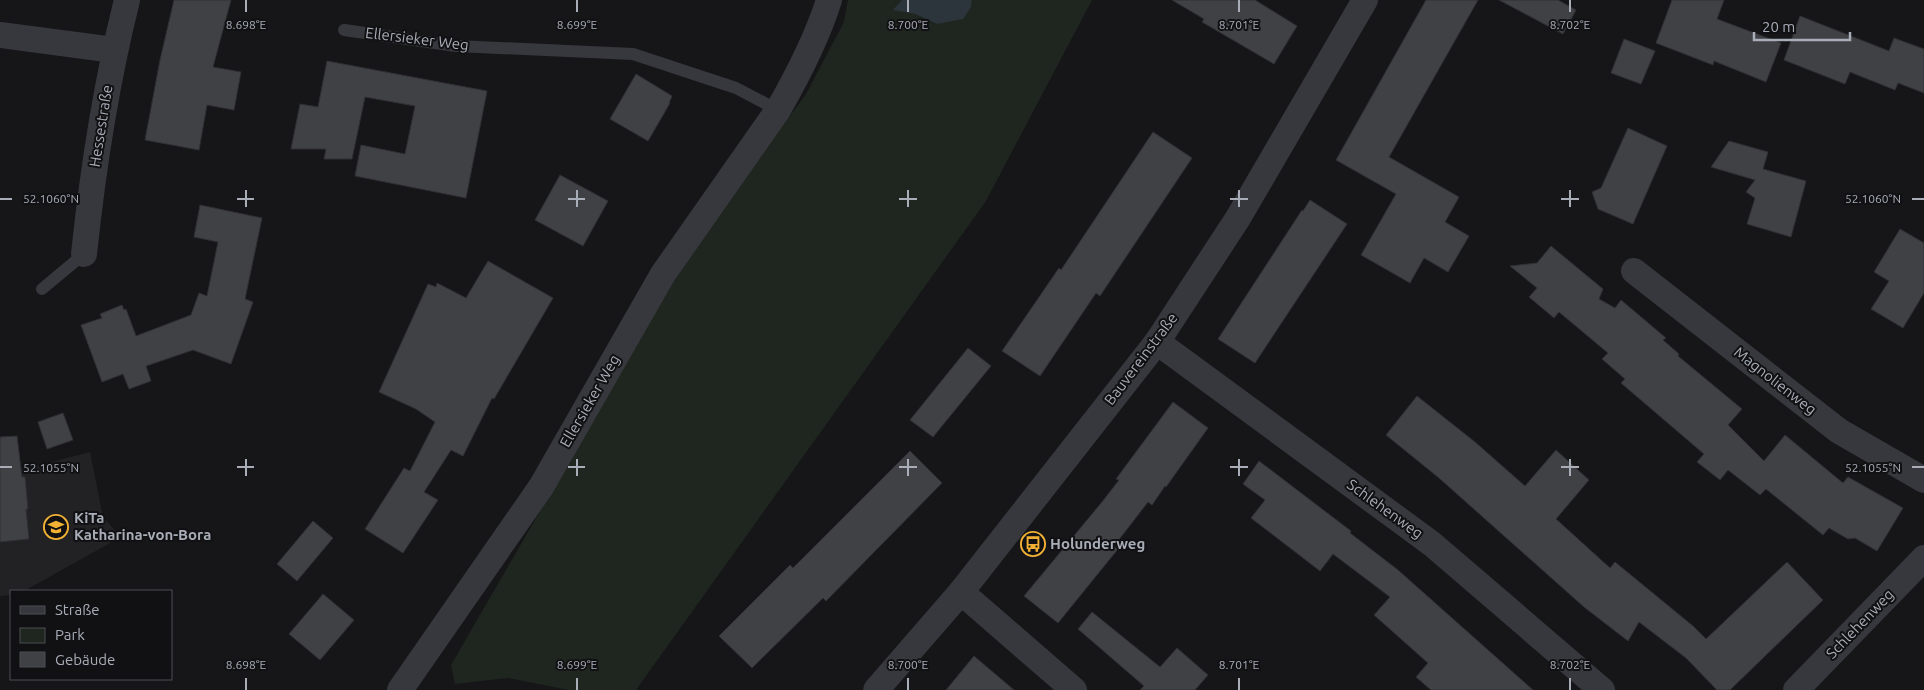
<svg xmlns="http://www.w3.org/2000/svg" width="1924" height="690" font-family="Ubuntu,sans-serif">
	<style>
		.built { fill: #222225 }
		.green { fill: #1e261f }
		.water { fill: #2c353c }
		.building { fill: #404145; stroke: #303034 }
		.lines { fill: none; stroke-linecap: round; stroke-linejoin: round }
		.lane { stroke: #37383d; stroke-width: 12 }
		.street { stroke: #37383d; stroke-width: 26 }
		.ticks { fill: none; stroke: #a8adb8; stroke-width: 2 }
		.labels { text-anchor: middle; stroke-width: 4; stroke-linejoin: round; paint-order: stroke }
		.street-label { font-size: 15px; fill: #a8adb8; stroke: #111113 }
		.poi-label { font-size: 15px; font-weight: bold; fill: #a8adb8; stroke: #111113; text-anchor: start }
		.ticks-label { font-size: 12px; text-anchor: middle; fill: #a8adb8; stroke: #111113; stroke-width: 4; stroke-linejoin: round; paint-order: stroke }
	</style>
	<rect width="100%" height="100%" fill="#161618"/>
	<!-- built -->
	<path class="built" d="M90 452 103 517 121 537 24 591H11V595L0 596V471L24 469Z"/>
	<!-- green -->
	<path class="green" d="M848 0H902L894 10 915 14 937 24 971 7 972 0H1092L986 201 636 690H569L508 678 455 684 451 665 687 257 806 94 844 22Z"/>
	<!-- water -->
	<path class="water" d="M902 0H972L971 7 963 19 937 24 915 14 893 10Z"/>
	<!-- building -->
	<g class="building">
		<path d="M174 0H231L213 67 241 72 234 110 207 105 199 150 145 140 160 60Z"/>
		<path d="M1172 0H1255L1297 26 1274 64 1202 22 1204 19Z"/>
		<path d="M1426 0H1478L1389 157 1459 197 1445 222 1469 236 1448 272 1424 258 1410 283 1361 255 1396 194 1336 160Z"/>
		<path d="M1499 0H1558L1576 10 1563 34Z"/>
		<path d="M1672 0H1724L1717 19 1781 43 1766 82 1714 61 1713 65 1656 43Z"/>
		<path d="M1800 16 1889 51 1894 38 1924 49V93L1898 83 1895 90 1850 72 1845 84 1784 60Z"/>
		<path d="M1624 39 1655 51 1641 84 1611 73Z"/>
		<path d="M327 61 487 91 466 198 355 176 361 145 405 154 415 106 365 97 352 159H324L326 149H291L300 104 318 107Z"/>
		<path d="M636 74 672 96 669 103H670L648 141 610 119Z"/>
		<path d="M1628 128 1667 146 1633 224 1598 209 1592 192 1601 188Z"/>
		<path d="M1153 132 1192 158 1100 296 1096 293 1040 376 1002 351 1059 268 1061 270Z"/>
		<path d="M1729 141 1768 152 1763 169 1806 181 1791 237 1747 224 1755 198 1746 192 1755 180 1711 167Z"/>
		<path d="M560 175 608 201 583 246 535 220Z"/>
		<path d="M1310 200 1347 224 1255 363 1218 339 1302 210 1303 211Z"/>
		<path d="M200 205 262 218 245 299 253 302 231 364 193 350 146 366 151 381 129 389 123 374 102 382 81 325 102 318 100 314 122 305 124 310 126 309 136 336 191 315 199 293 207 296 218 242 194 237Z"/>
		<path d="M1900 229 1924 243V293L1903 328 1871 309 1889 281 1874 272Z"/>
		<path d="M1551 246 1603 289 1599 299 1615 308 1621 300 1666 338 1663 340 1679 354 1678 356 1742 409 1728 425 1764 461 1785 435 1843 483 1848 477 1903 508 1877 551 1855 538 1848 539 1829 528 1823 535 1766 489 1760 495 1728 470 1720 480 1697 462 1704 454 1621 383 1625 379 1602 359 1608 353 1559 312 1554 318 1529 297 1537 288 1510 266 1537 263Z"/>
		<path d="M488 261 553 298 494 399 492 398 463 456 451 450 424 492 438 500 403 553 365 529 404 468 410 471 435 422 416 409 379 392 428 284 436 287 437 283 466 298Z"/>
		<path d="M968 348 991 366 933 437 910 420Z"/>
		<path d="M1417 396 1475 442 1525 486 1556 450 1589 480 1556 519 1610 568 1615 562 1693 626 1706 639 1787 562 1823 600 1730 690H1717L1686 658 1639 622 1628 641 1584 607 1439 478 1386 435Z"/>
		<path d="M1173 402 1208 428 1166 487 1165 486 1152 505 1148 502 1114 546 1118 549 1058 623 1024 596 1102 502 1119 480 1116 479Z"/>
		<path d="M63 413 73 440 47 449 38 422Z"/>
		<path d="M17 436 22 477H25L28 509H26L29 539 0 542V437Z"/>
		<path d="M910 451 942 483 826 601 823 598 752 668 719 636 790 565 793 568Z"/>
		<path d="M1259 461 1351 531 1350 533 1398 570 1533 690H1431L1416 677 1428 663 1374 615 1390 597 1333 554 1320 571 1251 518 1265 500 1243 484Z"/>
		<path d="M313 521 333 538 297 581 277 564Z"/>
		<path d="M323 594 354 620 320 660 289 634Z"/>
		<path d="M1092 612 1160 667 1177 648 1208 675 1195 690H1140L1144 686 1078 629Z"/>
		<path d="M974 656 1014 690H946Z"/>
	</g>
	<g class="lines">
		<!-- lane -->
		<g class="lane">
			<path d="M344 30 456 46 633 54 736 88 778 110"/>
			<path d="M42 289 84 254"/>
		</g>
		<!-- street -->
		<g class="street">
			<path d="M0 35 114 50"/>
			<path d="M84 254C93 168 106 84 127 0"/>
			<path d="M1634 271 1839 431 1924 480"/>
			<path d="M1157 342 1432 544 1602 690"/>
			<path d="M961 592 1074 690"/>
			<path d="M400 690 541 487 663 274 778 110C798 75 817 39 829 0"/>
			<path d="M876 690 961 592 1157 342 1238 218 1365 0"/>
			<path d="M1796 690 1924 558"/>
		</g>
	</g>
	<!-- ticks -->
	<path class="ticks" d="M246 0V12M577 0V12M908 0V12M1239 0V12M1570 0V12M246 190V207M577 190V207M908 190V207M1239 190V207M1570 190V207M0 199H12M237 199H254M568 199H585M899 199H917M1230 199H1248M1561 199H1579M1912 199H1924M246 459V476M577 459V476M908 459V476M1239 459V476M1570 459V476M0 467H12M237 467H254M568 467H585M899 467H917M1230 467H1248M1561 467H1579M1912 467H1924M246 678V690M577 678V690M908 678V690M1239 678V690M1570 678V690"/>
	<!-- icons -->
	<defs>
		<symbol id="school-ring" viewBox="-11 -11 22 22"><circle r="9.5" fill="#111113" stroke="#f2b134" stroke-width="1.5"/><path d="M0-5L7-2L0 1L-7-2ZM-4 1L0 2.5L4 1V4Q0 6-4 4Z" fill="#f2b134"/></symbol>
		<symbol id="bus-ring" viewBox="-11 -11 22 22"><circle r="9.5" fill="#111113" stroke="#f2b134" stroke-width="1.5"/><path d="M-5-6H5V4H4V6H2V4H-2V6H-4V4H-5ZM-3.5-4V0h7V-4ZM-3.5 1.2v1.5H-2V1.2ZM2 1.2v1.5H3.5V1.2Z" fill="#f2b134"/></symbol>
	</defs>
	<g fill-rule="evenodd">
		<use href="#school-ring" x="42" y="513" width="28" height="28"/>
		<use href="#bus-ring" x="1019" y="530" width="28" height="28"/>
	</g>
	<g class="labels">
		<!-- street labels -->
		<g class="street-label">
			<text transform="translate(417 39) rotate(7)" y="5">Ellersieker Weg</text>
			<text transform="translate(101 126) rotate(-81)" y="5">Hessestraße</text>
			<text transform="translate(1141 359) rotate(-53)" y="5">Bauvereinstraße</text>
			<text transform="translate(1775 381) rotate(38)" y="5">Magnolienweg</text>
			<text transform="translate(590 401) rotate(-60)" y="5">Ellersieker Weg</text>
			<text transform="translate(1385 509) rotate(36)" y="5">Schlehenweg</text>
			<text transform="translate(1860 624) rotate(-46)" y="5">Schlehenweg</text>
		</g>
		<!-- poi labels -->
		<g class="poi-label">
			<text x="74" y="523">KiTa<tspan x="74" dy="17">Katharina-von-Bora</tspan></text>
			<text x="1050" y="549">Holunderweg</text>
		</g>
	</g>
	<g class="ticks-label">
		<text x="246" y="29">8.698°E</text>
		<text x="577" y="29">8.699°E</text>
		<text x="908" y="29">8.700°E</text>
		<text x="1239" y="29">8.701°E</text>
		<text x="1570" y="29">8.702°E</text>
		<text x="51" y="203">52.1060°N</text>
		<text x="1873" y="203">52.1060°N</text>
		<text x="51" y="472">52.1055°N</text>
		<text x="1873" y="472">52.1055°N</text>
		<text x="246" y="669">8.698°E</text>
		<text x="577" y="669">8.699°E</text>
		<text x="908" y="669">8.700°E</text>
		<text x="1239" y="669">8.701°E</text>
		<text x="1570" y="669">8.702°E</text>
	</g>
	<!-- legend -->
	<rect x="10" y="590" width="162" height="90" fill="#111113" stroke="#4d4f55"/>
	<rect x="20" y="606" width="25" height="8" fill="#37383d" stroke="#4d4f55"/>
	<text x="55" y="615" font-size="15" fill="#a8adb8">Straße</text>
	<rect x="20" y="628" width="25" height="15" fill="#1e261f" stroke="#4d4f55"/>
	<text x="55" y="640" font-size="15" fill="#a8adb8">Park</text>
	<rect x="20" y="652" width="25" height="15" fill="#404145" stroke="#4d4f55"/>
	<text x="55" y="665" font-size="15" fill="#a8adb8">Gebäude</text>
	<!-- scale -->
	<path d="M1754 32v8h96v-8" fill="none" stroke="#a8adb8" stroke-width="2.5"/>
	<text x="1762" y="32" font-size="15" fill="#a8adb8" stroke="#111113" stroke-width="4" paint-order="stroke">20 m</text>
</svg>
